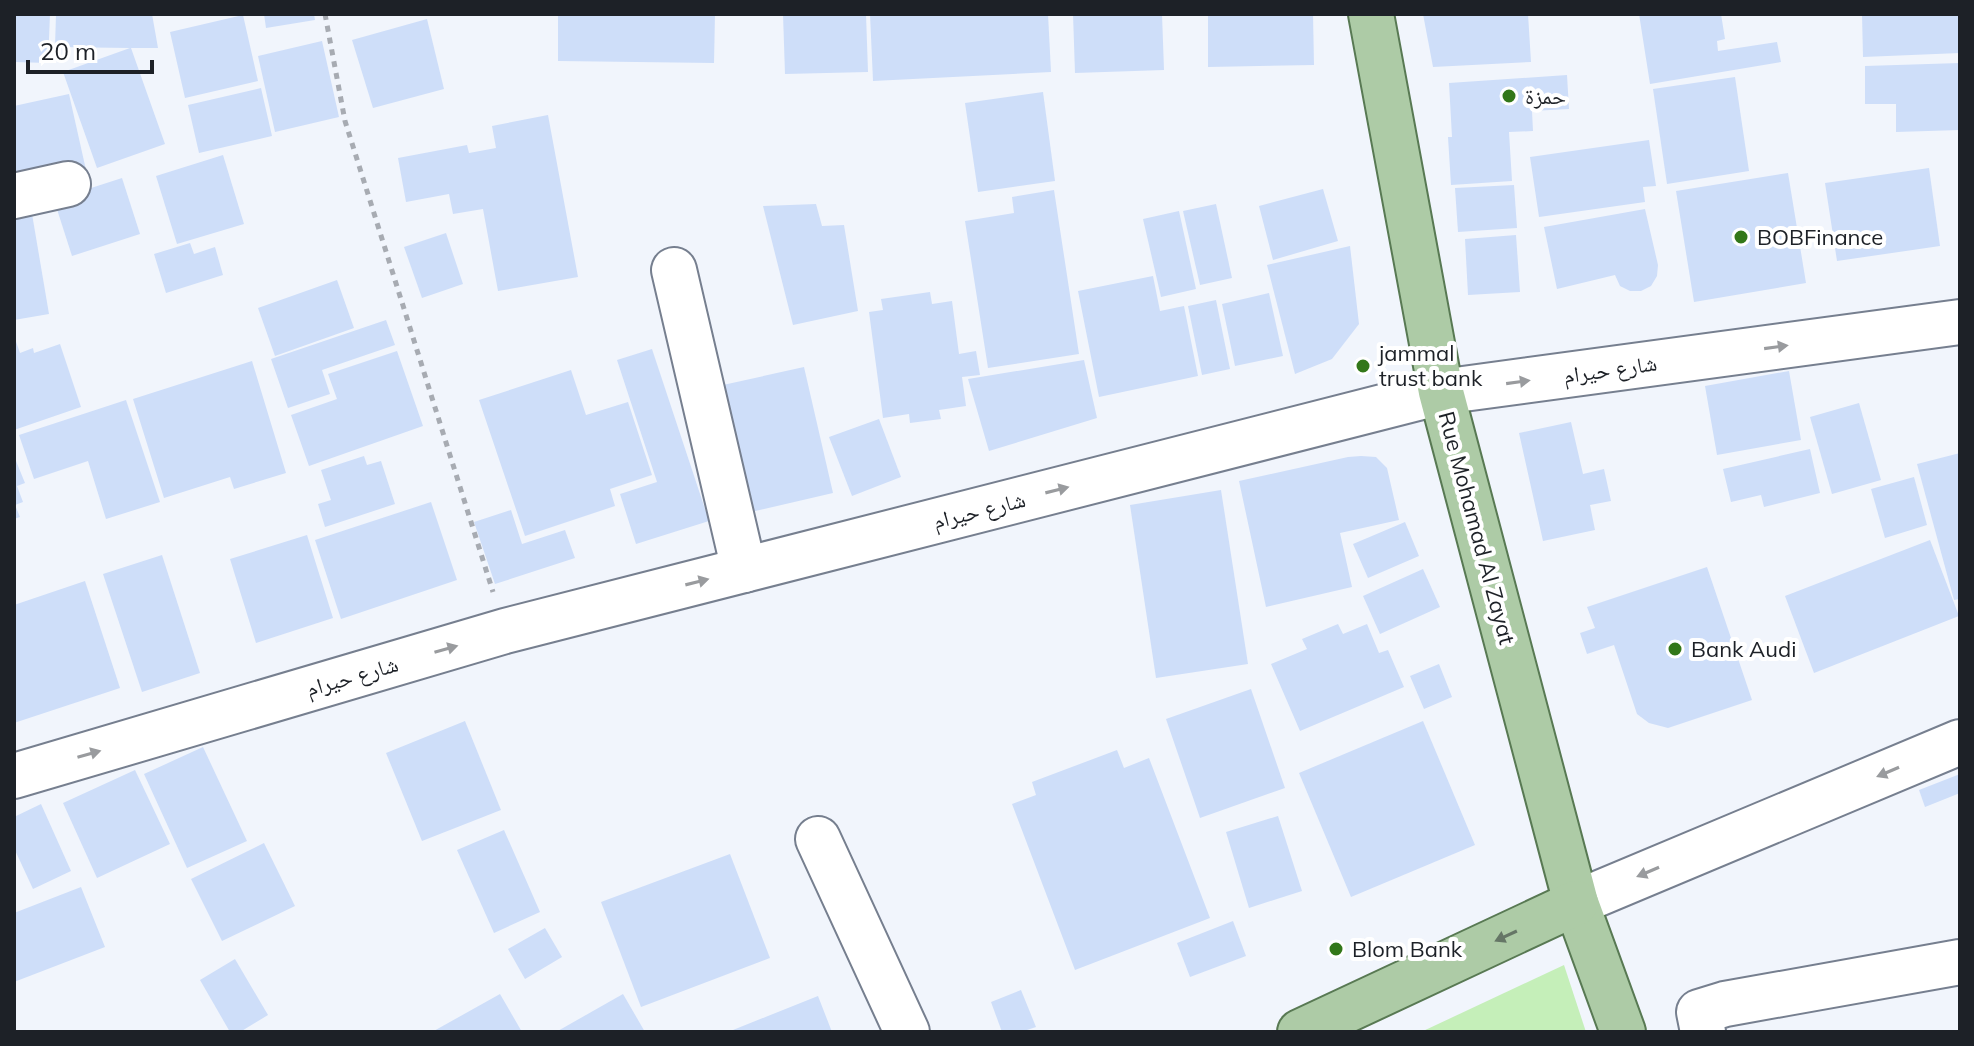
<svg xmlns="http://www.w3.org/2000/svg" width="1974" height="1046" font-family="Mulish,'Noto Naskh Arabic',sans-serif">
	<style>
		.green { fill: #c5efb9 }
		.building { fill: #cedef9 }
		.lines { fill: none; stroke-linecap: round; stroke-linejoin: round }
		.minor-casing { stroke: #767f8f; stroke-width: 48 }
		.major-casing { stroke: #587953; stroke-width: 48 }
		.path { stroke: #a7abb2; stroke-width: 5; stroke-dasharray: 6 6; stroke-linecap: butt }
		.minor { stroke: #fff; stroke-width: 44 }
		.major { stroke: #adcba6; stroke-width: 44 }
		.oneway { fill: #999b9e }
		.oneway2 { fill: #657666 }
		.poi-dot { fill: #327719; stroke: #fff; stroke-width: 3 }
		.labels { text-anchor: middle; stroke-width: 8; stroke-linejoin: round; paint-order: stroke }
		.poi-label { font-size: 22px; fill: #1d2127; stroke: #fff; text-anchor: start }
		.street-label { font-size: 22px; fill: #1d2127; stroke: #fff }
	</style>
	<rect width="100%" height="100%" fill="#f1f5fc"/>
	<!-- green -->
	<path class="green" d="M1564 965 1586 1032H1421Z"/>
	<!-- building -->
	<g class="building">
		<path d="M14 14H50L48 63 14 62Z"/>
		<path d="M56 14H152L158 48H131L165 144 97 168 63 72 130 48 55 47Z"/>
		<path d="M264 14H314L315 20 266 28Z"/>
		<path d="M558 14H715L714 63 558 61Z"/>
		<path d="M783 14H866L868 72 785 74Z"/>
		<path d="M870 14H1048L1051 72 873 81Z"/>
		<path d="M1073 14H1162L1164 70 1075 73Z"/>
		<path d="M1208 14H1313L1314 65 1208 67Z"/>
		<path d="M1423 14H1528L1531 62 1433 67Z"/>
		<path d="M1639 14H1721L1725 39 1717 41 1718 51 1777 42 1781 62 1650 84Z"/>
		<path d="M1862 14H1960V53L1863 57Z"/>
		<path d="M243 15 258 81 185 98 170 32Z"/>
		<path d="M427 19 444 89 373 108 352 40Z"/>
		<path d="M322 41 339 117 275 132 258 56Z"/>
		<path d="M1960 63V130L1896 132V104H1865V66Z"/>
		<path d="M1567 75 1569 109 1532 111 1533 131 1509 132 1512 181 1451 185 1448 137H1452L1449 83Z"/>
		<path d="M1735 77 1749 171 1667 184 1653 89Z"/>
		<path d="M261 88 272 136 199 153 188 105Z"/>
		<path d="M1043 92 1055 181 978 192 965 103Z"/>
		<path d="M69 94 86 170 14 186V106Z"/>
		<path d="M548 115 578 277 498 291 483 209 453 214 449 194 406 202 398 158 467 145 469 153 496 148 492 126Z"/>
		<path d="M1649 140 1656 186 1643 187 1645 202 1539 217 1530 157Z"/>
		<path d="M223 155 244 224 177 244 156 176Z"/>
		<path d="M1929 168 1940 246 1837 261 1825 183Z"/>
		<path d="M1788 173 1806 283 1694 302 1676 191Z"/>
		<path d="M122 178 140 234 72 256 54 200Z"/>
		<path d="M1514 185 1517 228 1458 232 1455 188Z"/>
		<path d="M1323 189 1338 241 1273 260 1259 206Z"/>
		<path d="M1054 190 1079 354 988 368 965 221 1014 213 1012 197Z"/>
		<path d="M816 204 822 226 844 225 858 311 793 325 763 206Z"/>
		<path d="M1216 204 1232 278 1200 285 1183 211Z"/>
		<path d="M31 208 49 314 14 320V211Z"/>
		<path d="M1645 209 1658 265 1657 276 1651 286 1641 291H1630L1620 286 1615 275 1557 289 1544 227Z"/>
		<path d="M1179 211 1196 289 1161 297 1143 219Z"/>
		<path d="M446 233 463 284 422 298 404 247Z"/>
		<path d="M1516 235 1520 292 1468 295 1465 239Z"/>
		<path d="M190 243 194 254 215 247 223 275 166 293 154 254Z"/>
		<path d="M1350 246 1359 324 1332 359 1295 374 1267 265Z"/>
		<path d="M1153 276 1160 311 1184 306 1198 376 1099 397 1078 291Z"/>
		<path d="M337 280 354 328 275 356 258 308Z"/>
		<path d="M930 292 932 304 952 301 959 354 976 351 980 375 962 377 966 406 939 410 941 419 910 423 909 414 883 418 869 312 883 310 881 299Z"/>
		<path d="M1269 293 1283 356 1235 366 1222 304Z"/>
		<path d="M1216 300 1230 369 1202 375 1188 306Z"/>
		<path d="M386 320 395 345 322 370 330 394 288 408 271 359Z"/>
		<path d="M14 336 20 353 33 348 34 353 60 344 81 407 14 430Z"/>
		<path d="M652 349 709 521 636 544 620 494 657 482 617 360Z"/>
		<path d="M397 351 423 426 309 466 291 415 337 399 328 374Z"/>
		<path d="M1084 360 1097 418 989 451 968 379Z"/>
		<path d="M252 361 286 473 234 489 230 477 164 498 133 399Z"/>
		<path d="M804 367 833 493 751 512 723 385Z"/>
		<path d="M571 370 586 415 628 402 652 475 610 489 615 506 525 536 479 400Z"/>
		<path d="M1789 371 1801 440 1717 455 1705 386Z"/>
		<path d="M126 400 160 502 106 519 88 461 34 479 19 435Z"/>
		<path d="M1859 403 1881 480 1832 494 1810 417Z"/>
		<path d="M879 419 901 477 852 496 829 437Z"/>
		<path d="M1571 422 1583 474 1604 469 1611 501 1590 505 1595 530 1543 541 1519 433Z"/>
		<path d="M1810 449 1820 493 1764 507 1761 495 1731 502 1723 469Z"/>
		<path d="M1960 453V599L1954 600 1917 464Z"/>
		<path d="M14 456 25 483 17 486 23 502 15 505 20 517 14 519Z"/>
		<path d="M364 456 367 465 381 461 395 504 325 527 318 504 331 500 321 470Z"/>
		<path d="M1361 456 1376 457 1387 468 1399 520 1340 533 1352 587 1266 607 1239 481 1348 457Z"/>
		<path d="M1914 477 1927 525 1885 538 1871 489Z"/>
		<path d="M1221 490 1248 664 1156 678 1130 505Z"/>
		<path d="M431 502 457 580 341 619 315 540Z"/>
		<path d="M511 510 522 544 565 530 575 558 495 584 474 522Z"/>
		<path d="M1405 522 1419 556 1368 578 1353 544Z"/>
		<path d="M307 535 333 618 256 643 230 559Z"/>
		<path d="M1930 540 1959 616 1814 673 1785 596Z"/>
		<path d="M162 555 200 673 142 692 103 574Z"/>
		<path d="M1707 567 1752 700 1668 728 1649 723 1637 714 1614 645 1587 654 1580 633 1595 628 1587 607Z"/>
		<path d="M1423 569 1440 607 1380 634 1363 596Z"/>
		<path d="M85 581 120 688 14 723V605Z"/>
		<path d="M1338 624 1343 634 1367 624 1379 653 1388 650 1404 687 1300 731 1271 664 1307 649 1302 639Z"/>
		<path d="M1439 664 1452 697 1424 709 1410 676Z"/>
		<path d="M1251 689 1285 788 1200 818 1166 719Z"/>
		<path d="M465 721 501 810 422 841 386 753Z"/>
		<path d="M1423 721 1475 845 1351 897 1299 773Z"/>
		<path d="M203 747 247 841 187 868 144 774Z"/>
		<path d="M1117 750 1124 768 1149 758 1210 918 1075 970 1012 804 1036 795 1032 782Z"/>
		<path d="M135 770 170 844 97 878 63 803Z"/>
		<path d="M1960 774V793L1925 807 1919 790Z"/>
		<path d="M41 804 71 871 33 889 14 848V817Z"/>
		<path d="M1278 816 1302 891 1249 908 1226 832Z"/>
		<path d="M504 830 540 912 494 933 457 850Z"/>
		<path d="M264 843 295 906 222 941 191 879Z"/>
		<path d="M730 854 770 958 641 1007 601 902Z"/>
		<path d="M81 887 105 947 14 982V913Z"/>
		<path d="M1233 921 1246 956 1190 977 1177 943Z"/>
		<path d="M545 928 562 957 525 979 508 949Z"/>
		<path d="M235 959 268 1015 240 1032H230L200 980Z"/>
		<path d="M1021 990 1036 1027 1021 1032H1002L991 1002Z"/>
		<path d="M500 994 522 1032H432Z"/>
		<path d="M623 994 645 1032H556Z"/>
		<path d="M818 996 832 1032H728Z"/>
	</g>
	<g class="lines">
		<defs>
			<g id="minor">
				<path d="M14 196 68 184"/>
				<path d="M674 270 744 570"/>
				<path d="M14 776 505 631 1441 392 1960 322"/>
				<path d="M818 839 907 1032"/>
				<path d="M1576 903 1960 742"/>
				<path d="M1703 1032 1699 1012 1725 1004 1960 962"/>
			</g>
			<g id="major">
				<path d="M1371 14 1441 392 1576 903 1623 1032"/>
				<path d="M1300 1032 1576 903"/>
			</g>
		</defs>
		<!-- minor casing -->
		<use href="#minor" class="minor-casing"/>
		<!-- major casing -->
		<use href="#major" class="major-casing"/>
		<!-- path -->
		<path class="path" d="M325 14 345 121 493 592"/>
		<!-- minor -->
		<use href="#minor" class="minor"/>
		<!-- major -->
		<use href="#major" class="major"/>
	</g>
	<!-- one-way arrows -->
	<defs><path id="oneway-solid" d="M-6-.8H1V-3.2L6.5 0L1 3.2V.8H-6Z" transform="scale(2)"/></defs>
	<g class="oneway">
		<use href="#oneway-solid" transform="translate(1776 347) rotate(-8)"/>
		<use href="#oneway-solid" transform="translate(1518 382) rotate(-8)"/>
		<use href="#oneway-solid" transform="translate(1057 490) rotate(-14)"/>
		<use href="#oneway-solid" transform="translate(697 582) rotate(-14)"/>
		<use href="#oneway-solid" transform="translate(446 649) rotate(-16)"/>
		<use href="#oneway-solid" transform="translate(89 754) rotate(-16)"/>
		<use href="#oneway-solid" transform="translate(1888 772) rotate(157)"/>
		<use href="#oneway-solid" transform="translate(1648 872) rotate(157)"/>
	</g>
	<use class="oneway2" href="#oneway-solid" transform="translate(1506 936) rotate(155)"/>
	<!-- markers -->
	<g class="poi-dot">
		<circle cx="1509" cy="96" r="8"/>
		<circle cx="1741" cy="237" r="8"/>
		<circle cx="1363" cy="366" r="8"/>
		<circle cx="1675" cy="649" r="8"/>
		<circle cx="1336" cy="949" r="8"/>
	</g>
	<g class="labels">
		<!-- poi labels -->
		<g class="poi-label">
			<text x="1525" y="104">حمزة</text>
			<text x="1757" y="245">BOBFinance</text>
			<text x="1379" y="361">jammal<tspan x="1379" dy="25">trust bank</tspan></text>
			<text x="1691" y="657">Bank Audi</text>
			<text x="1352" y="957">Blom Bank</text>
		</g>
		<!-- street labels -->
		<g class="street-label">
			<text transform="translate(1610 369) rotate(-8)" y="8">شارع حيرام</text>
			<text transform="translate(979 510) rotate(-14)" y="8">شارع حيرام</text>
			<text transform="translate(1477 528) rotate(75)" y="8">Rue Mohamad Al Zayat</text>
			<text transform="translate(352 676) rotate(-16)" y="8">شارع حيرام</text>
		</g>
	</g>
	<!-- border -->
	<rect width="1974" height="1046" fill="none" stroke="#1d2127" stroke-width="32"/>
	<!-- scale -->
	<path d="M28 60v12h124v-12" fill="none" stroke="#1d2127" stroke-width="4"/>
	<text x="40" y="60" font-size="24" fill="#1d2127" stroke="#ffffff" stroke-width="6" paint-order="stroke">20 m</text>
</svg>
